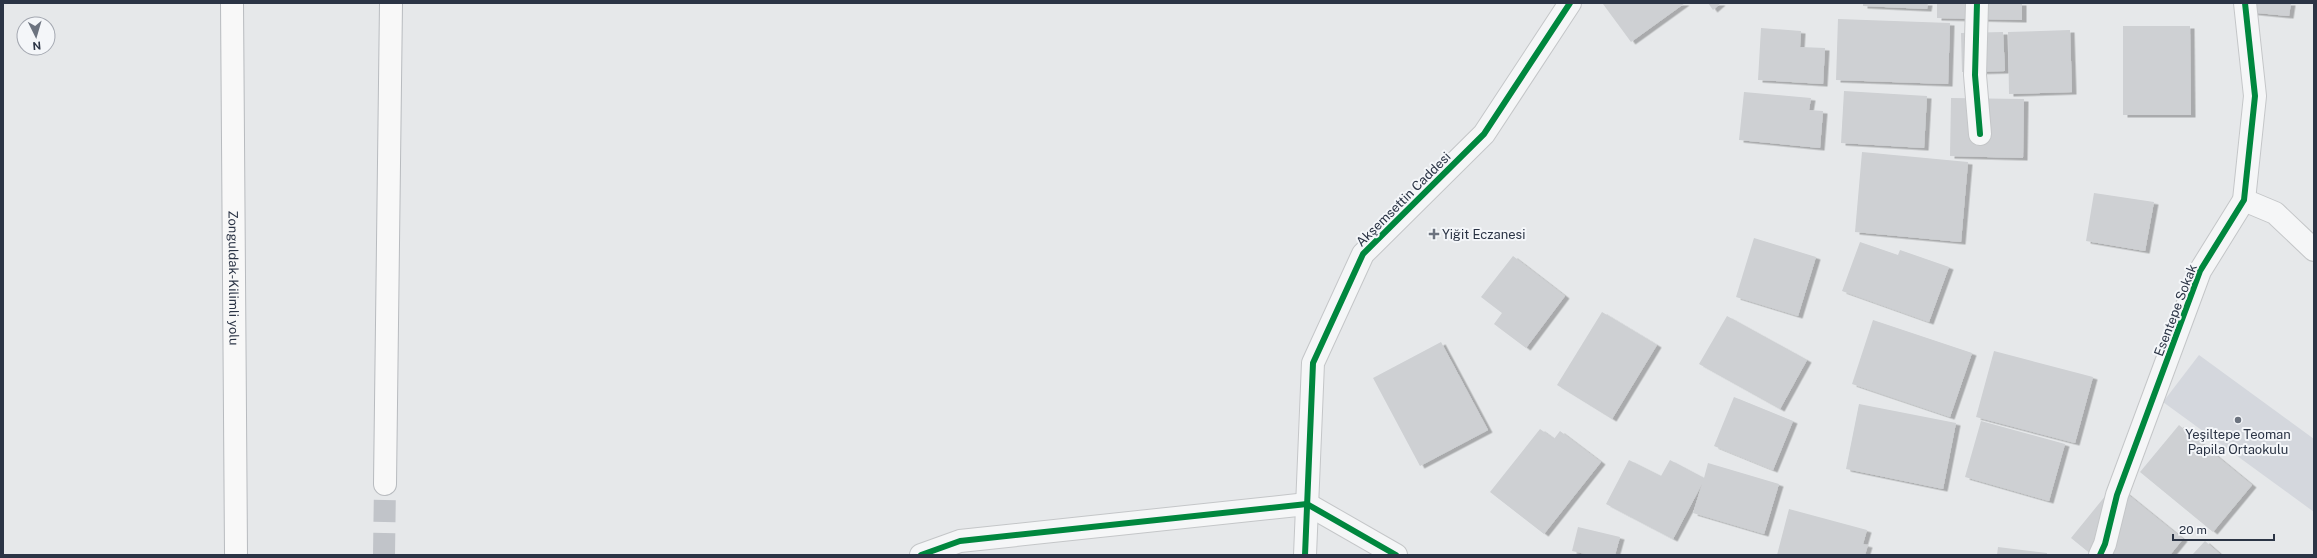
<svg xmlns="http://www.w3.org/2000/svg" width="2317" height="558" font-family="'Public Sans',sans-serif">
	<style>
		.built { fill: #d4d7dd }
		.building { fill: #ced0d3; filter: url(#shadow) }
		.lines { fill: none; stroke-linecap: round; stroke-linejoin: round }
		.trunk-tunnel { stroke: #c1c4c9; stroke-width: 22; stroke-dasharray: 22 11; stroke-linecap: butt }
		.minor-casing { stroke: #c4c6c8; stroke-width: 24 }
		.tertiary-casing { stroke: #c4c6c8; stroke-width: 24 }
		.trunk-casing { stroke: #b8bbbf; stroke-width: 24 }
		.minor { stroke: #f5f6f7; stroke-width: 22 }
		.tertiary { stroke: #f5f6f7; stroke-width: 22 }
		.trunk { stroke: #f8f8f8; stroke-width: 22 }
		.cycleway-casing { stroke: #f4f6f9; stroke-width: 8 }
		.cycleway { stroke: #00873e; stroke-width: 6 }
		.poi-dot { fill: #6c737f; stroke: #f4f6f9; stroke-width: 1.5 }
		.labels { text-anchor: middle; stroke-width: 4; stroke-linejoin: round; paint-order: stroke }
		.street-label { font-size: 13px; fill: #2b3445; stroke: #f4f6f9 }
		.poi-label { font-size: 13px; fill: #2b3445; stroke: #f4f6f9; text-anchor: start }
	</style>
	<defs>
		<filter id="shadow"><feDropShadow dx="4.5" dy="2.5" stdDeviation="0" flood-color="#0004"/></filter>
	</defs>
	<rect width="100%" height="100%" fill="#e6e8ea"/>
	<!-- built -->
	<path class="built" d="M2199 355 2314 439V512L2163 402Z"/>
	<!-- building -->
	<g class="building">
		<path d="M1604 3H1685L1631 42 1603 4Z"/>
		<path d="M1708 3H1721L1713 10Z"/>
		<path d="M1863 3H1928L1927 9 1863 6Z"/>
		<path d="M1937 3H2022V20L1937 18Z"/>
		<path d="M2238 3H2291L2289 16 2237 11Z"/>
		<path d="M1838 19 1950 23 1948 84 1836 80Z"/>
		<path d="M2123 26H2190L2191 115H2123Z"/>
		<path d="M1761 28 1801 31 1800 47 1825 48 1823 84 1758 80Z"/>
		<path d="M2070 30 2072 92 2009 94 2008 32Z"/>
		<path d="M2003 32 2005 71 1962 72 1961 33Z"/>
		<path d="M1844 91 1927 96 1924 148 1841 143Z"/>
		<path d="M1744 92 1811 98 1809 110 1823 111 1820 148 1739 140Z"/>
		<path d="M1951 98 2024 99 2023 158 1950 156Z"/>
		<path d="M1862 152 1968 162 1961 242 1855 232Z"/>
		<path d="M2094 193 2154 202 2145 251 2086 241Z"/>
		<path d="M1754 238 1816 257 1798 316 1736 297Z"/>
		<path d="M1860 242 1898 255 1900 250 1949 267 1929 322 1842 291Z"/>
		<path d="M1513 256 1565 296 1526 348 1494 324 1502 313 1481 297Z"/>
		<path d="M1602 312 1657 345 1612 419 1557 385Z"/>
		<path d="M1727 316 1807 360 1780 409 1699 364Z"/>
		<path d="M1873 320 1972 353 1950 417 1852 384Z"/>
		<path d="M1441 342 1488 430 1420 466 1373 378Z"/>
		<path d="M1994 351 2093 377 2075 443 1976 417Z"/>
		<path d="M1734 397 1793 421 1773 470 1714 446Z"/>
		<path d="M1859 404 1956 423 1943 489 1846 469Z"/>
		<path d="M1981 421 2065 444 2049 501 1965 477Z"/>
		<path d="M2179 425 2252 485 2213 532 2140 472Z"/>
		<path d="M1540 429 1554 439 1560 431 1601 462 1544 534 1490 492Z"/>
		<path d="M1629 460 1661 476 1670 460 1704 478 1708 463 1779 484 1764 534 1693 513 1702 484 1673 539 1606 504Z"/>
		<path d="M2115 484 2183 539 2170 555H2092L2071 538Z"/>
		<path d="M1789 509 1867 530 1863 544 1868 545 1865 555H1777Z"/>
		<path d="M1578 527 1620 537 1615 555H1590L1572 551Z"/>
		<path d="M2205 541 2221 555H2192Z"/>
		<path d="M1998 547 2047 553V555H1997Z"/>
	</g>
	<g class="lines">
		<!-- trunk-tunnel -->
		<path class="trunk-tunnel" d="M384 555 385 484"/>
		<defs>
			<g id="minor">
				<path d="M1977 3 1975 75 1980 134"/>
				<path d="M2244 200 2275 213 2314 250"/>
				<path d="M921 555 960 541 1307 504 1396 555"/>
				<path d="M2100 555 2105 544 2117 495 2200 271 2244 200 2255 96 2245 3"/>
			</g>
			<path id="tertiary" d="M1305 555 1313 363 1363 254 1484 134 1570 3"/>
			<g id="trunk">
				<path id="s1" d="M232 3 236 553"/>
				<path d="M385 484 391 3"/>
			</g>
		</defs>
		<!-- minor casing -->
		<use href="#minor" class="minor-casing"/>
		<!-- tertiary casing -->
		<use href="#tertiary" class="tertiary-casing"/>
		<!-- trunk casing -->
		<use href="#trunk" class="trunk-casing"/>
		<!-- minor -->
		<use href="#minor" class="minor"/>
		<!-- tertiary -->
		<use href="#tertiary" class="tertiary"/>
		<!-- trunk -->
		<use href="#trunk" class="trunk"/>
		<defs>
			<g id="cycleway">
				<path d="M1977 3 1975 75 1980 134"/>
				<path d="M921 555 960 541 1307 504 1396 555"/>
				<path d="M1305 555 1313 363 1363 254 1484 134 1570 3"/>
				<path d="M2100 555 2105 544 2117 495 2200 271 2244 200 2255 96 2245 3"/>
			</g>
		</defs>
		<!-- cycleway casing -->
		<use href="#cycleway" class="cycleway-casing"/>
		<!-- cycleway -->
		<use href="#cycleway" class="cycleway"/>
	</g>
	<!-- markers -->
	<g class="poi-dot">
		<path d="M1432 228h4v4h4v4h-4v4h-4v-4h-4v-4h4z"/>
		<circle cx="2238" cy="420" r="4"/>
	</g>
	<g class="labels">
		<!-- street labels -->
		<g class="street-label">
			<text transform="translate(1403 199) rotate(-45)" y="5">Akşemsettin Caddesi</text>
			<text dy="5" stroke="none"><textPath href="#s1" startOffset="275">Zonguldak-Kilimli yolu</textPath></text>
			<text transform="translate(2175 310) rotate(-69)" y="5">Esentepe Sokak</text>
		</g>
		<!-- poi labels -->
		<g class="poi-label">
			<text x="1442" y="239">Yiğit Eczanesi</text>
			<text x="2238" y="439" text-anchor="middle">Yeşiltepe Teoman<tspan x="2238" dy="15">Papila Ortaokulu</tspan></text>
		</g>
	</g>
	<!-- border -->
	<rect width="2317" height="558" fill="none" stroke="#2b3445" stroke-width="8"/>
	<!-- north arrow -->
	<g transform="translate(36 36) rotate(175)"><circle r="19" fill="#f4f6f9" stroke="#a4a8b1"/>
	<path d="M0-3L7 15L0 10L-7 15Z" fill="#6c737f"/>
	<text y="-6" font-size="11" font-weight="bold" text-anchor="middle" fill="#2b3445">N</text>
	</g>
	<!-- scale -->
	<path d="M2173 534v6h101v-6" fill="none" stroke="#2b3445" stroke-width="2"/>
	<text x="2179" y="534" font-size="12" fill="#2b3445" stroke="#f4f6f9" stroke-width="3" paint-order="stroke">20 m</text>
</svg>
